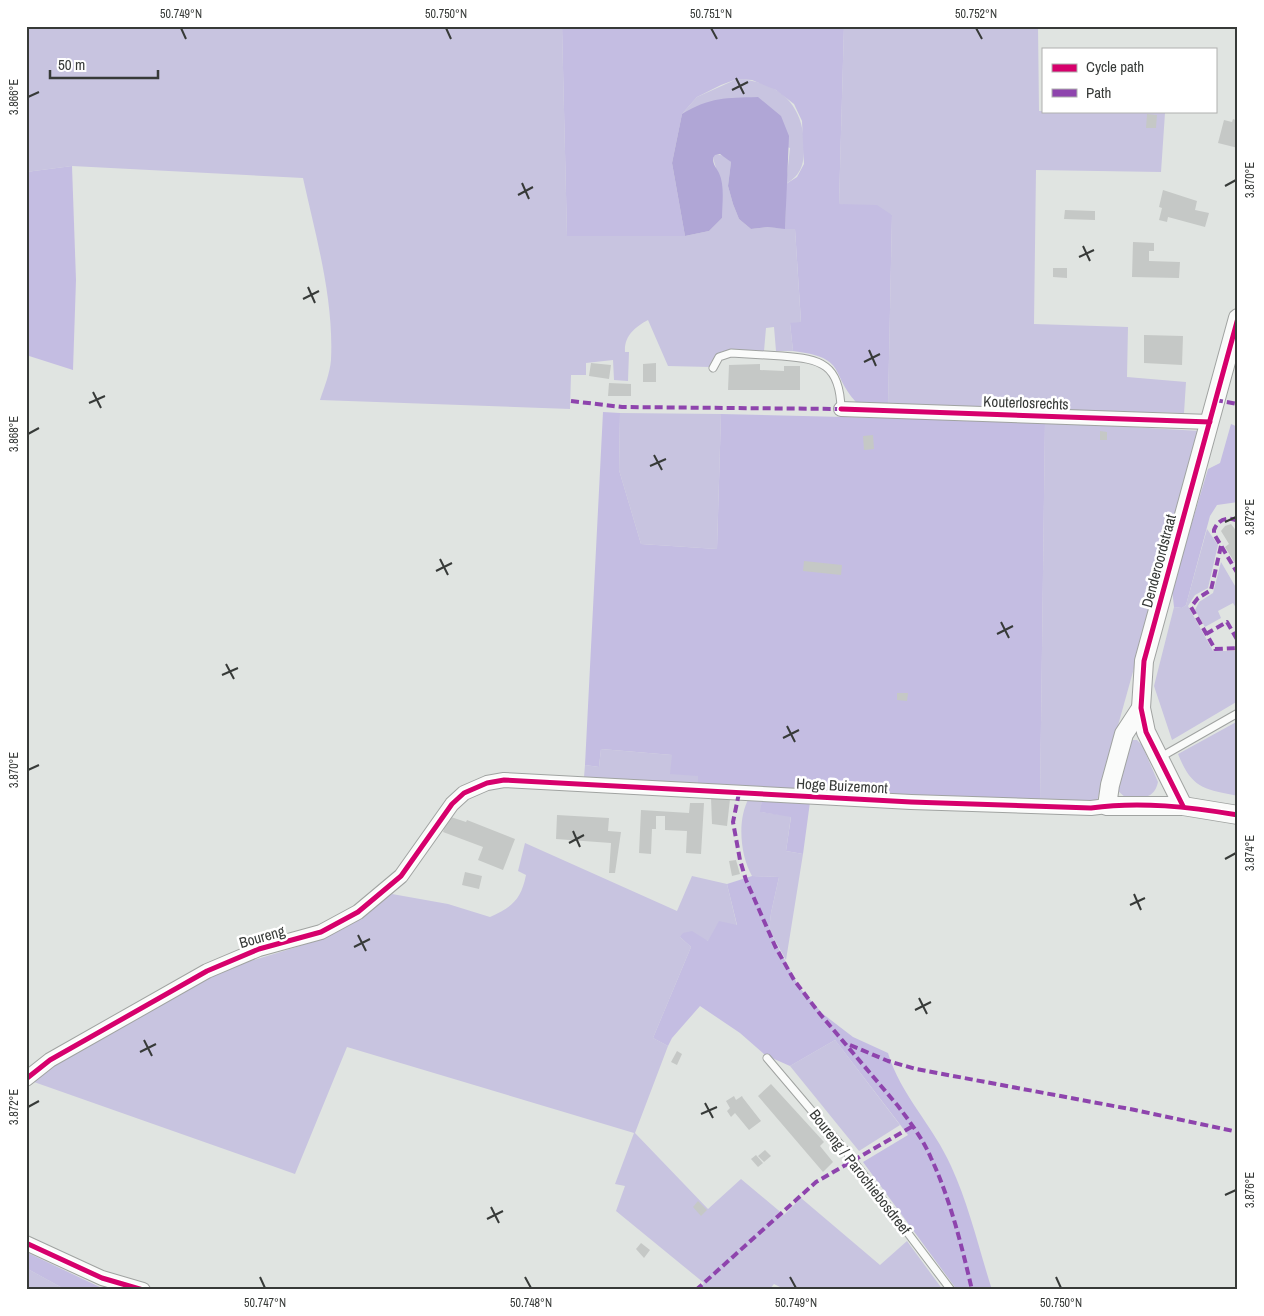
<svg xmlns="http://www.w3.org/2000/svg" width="1264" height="1316" font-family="'Archivo Narrow',sans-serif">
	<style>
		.green { fill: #c8c4e0 }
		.forest { fill: #c4bde2 }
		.water { fill: #b0a6d6 }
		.building { fill: #c5c8c6 }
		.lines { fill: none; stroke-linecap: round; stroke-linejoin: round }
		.service-casing { stroke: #a0a3a1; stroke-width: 9 }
		.minor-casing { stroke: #a0a3a1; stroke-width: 16 }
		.tertiary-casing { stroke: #a0a3a1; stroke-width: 20 }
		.service { stroke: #fafbfa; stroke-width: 7 }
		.minor { stroke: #fafbfa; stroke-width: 14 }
		.tertiary { stroke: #fafbfa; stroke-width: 18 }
		.quiet { stroke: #8e44ad; stroke-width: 4; stroke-dasharray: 8 4; stroke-linecap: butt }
		.cycleway-casing { stroke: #fff; stroke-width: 8 }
		.cycleway { stroke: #d6006c; stroke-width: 5 }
		.ticks { fill: none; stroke: #373a38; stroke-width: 2 }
		.labels { text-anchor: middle; stroke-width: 5; stroke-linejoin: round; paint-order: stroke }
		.street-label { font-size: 15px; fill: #373a38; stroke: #fff }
		.neatline { fill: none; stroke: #373a38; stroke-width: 2 }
		.ticks-label { font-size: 12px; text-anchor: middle; fill: #373a38 }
	</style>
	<rect width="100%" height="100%" fill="#e0e4e1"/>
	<!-- green -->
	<g class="green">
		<path d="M26 26H562L567 236H685L709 231 722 218V188L713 158 715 154 725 156 731 162 728 186 733 204 739 219 751 229 768 227 795 229 801 323H790L793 351H776L774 327 766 328 764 351H723L718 354 710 367 668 366 648 320C635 327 624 336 625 352H629L628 381 614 380 613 360 586 363V375H571L570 409 320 400C324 388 330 373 331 360 334 299 316 237 303 178L72 166 26 172Z"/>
		<path d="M844 26H1038L1039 111 1165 113 1161 172 1036 170 1034 324 1128 327 1127 377 1186 382 1184 413 888 406 892 215 839 204Z"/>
		<path d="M737 79C778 81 804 104 804 146 804 164 802 174 786 184L790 148 682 114 697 97Z"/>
		<path d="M620 413 721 414 717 549 641 544 619 470Z"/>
		<path d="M1045 422 1200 431 1097 801 1040 800Z"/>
		<path d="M1207 529 1218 545 1208 588 1195 595 1188 606 1213 651H1238V701L1172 740 1154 686 1174 607 1182 608 1186 605Z"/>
		<path d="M1221 562 1238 591V611L1233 603 1218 611 1221 618 1205 627 1195 610 1199 602 1213 593Z"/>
		<path d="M1238 721V796C1204 789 1192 789 1178 754Z"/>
		<path d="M1132 740H1137L1142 745 1158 782C1154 800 1141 798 1126 798L1117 790Z"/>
		<path d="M601 749 672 755 698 776V787L584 777 585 765 599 767Z"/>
		<path d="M749 798 762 799 761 812 791 816 786 851 803 854 786 960 769 930 771 913 779 877 752 876C740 855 737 819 749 798Z"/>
		<path d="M525 843 677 911 692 876 727 884 737 926 709 941 680 937 691 947 653 1038 668 1046 635 1133 708 1209 741 1179 784 1215 801 1198 880 1265 907 1241 943 1290H786L774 1284 769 1290H697L704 1283 616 1211 625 1186 615 1184 634 1133 347 1047 295 1174 34 1082 44 1070 169 998 214 976 247 962 300 946 335 933 357 921 392 894 448 904 490 917C512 907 521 900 526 875L518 871Z"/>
		<path d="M835 1040 900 1125 859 1151 790 1066Z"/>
		<path d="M26 1268 66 1290H26Z"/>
	</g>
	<!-- forest -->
	<g class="forest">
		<path d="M562 26H844L839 204 877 205 892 215 888 406 859 405C828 374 850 358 793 351L790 323 801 322 795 229H785L786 184 797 177 804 164 802 121 794 104 776 90 752 80 737 79 721 85 697 97 682 114 672 163 685 236H567Z"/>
		<path d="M72 166 76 280 73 370 26 355V172Z"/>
		<path d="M603 412 620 413 619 470 641 544 717 549 721 414 1045 422 1040 800 698 787V776L670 774 672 755 601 749 599 767 585 765Z"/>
		<path d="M1231 424 1238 427V502L1217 505 1210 516 1186 605 1182 608 1174 607 1172 589 1208 469 1220 463Z"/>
		<path d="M762 799 810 802 803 854 786 851 791 817 760 812Z"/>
		<path d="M752 876 779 877 771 913 769 930 799 987 823 1014 853 1037 888 1053C900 1094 934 1127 951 1166 969 1205 979 1249 992 1290H957L863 1162 908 1135 835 1040 790 1066 765 1055 740 1033 700 1006 672 1038 668 1046 653 1038 691 947 680 937 683 933 692 931 708 941 719 921 737 925 727 884Z"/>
		<path d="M26 1252 104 1289 106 1290H66L26 1268Z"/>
	</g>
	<!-- water -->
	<path class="water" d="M758 97 781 116 789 136 785 229 768 227 751 229 739 219 733 204 728 186 731 162 720 154 715 155 713 158C713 165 716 167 719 173 725 186 722 204 722 218L709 231 685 236 672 163 682 114C710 97 726 98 758 97Z"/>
	<!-- building -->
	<g class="building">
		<path d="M1147 114 1157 115 1156 128H1146Z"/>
		<path d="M1233 119 1238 121V148L1218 143 1224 120 1232 122Z"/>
		<path d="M1163 190 1197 201 1195 210 1209 213 1205 227 1168 217 1167 222 1159 220 1162 208 1159 207Z"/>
		<path d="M1065 210 1095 211V220L1064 219Z"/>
		<path d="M1133 242 1154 243V251H1149V261L1180 262 1179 278 1132 277Z"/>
		<path d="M1053 268H1067V278L1053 277Z"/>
		<path d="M1144 335 1183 336 1182 365 1144 363Z"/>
		<path d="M591 363 611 365 609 379 589 376Z"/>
		<path d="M656 363V382H643V364Z"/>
		<path d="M760 364V370L784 371V366H800V390H728L729 365Z"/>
		<path d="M609 383 631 384V396H608Z"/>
		<path d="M1100 431 1107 432V440H1100Z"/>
		<path d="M873 435 874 449 864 450 863 436Z"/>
		<path d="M1231 524 1238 533V568L1225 547 1229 544 1221 531 1225 526Z"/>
		<path d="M804 561 842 565 841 575 803 571Z"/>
		<path d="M897 693H908L907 701 897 700Z"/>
		<path d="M711 798 730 799 727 826 712 824Z"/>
		<path d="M690 803H704L701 854 686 853 687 831 665 830V816H656V829H652L651 854 639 853 641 810 689 813Z"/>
		<path d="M557 815 609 818 608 831 621 832 615 873H609L611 843 556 839Z"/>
		<path d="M448 816 466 822 467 820 515 839 503 870 478 860 483 847 443 832Z"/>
		<path d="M736 860 740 874 732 876 729 861Z"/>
		<path d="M465 872 482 876 479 889 462 885Z"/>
		<path d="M677 1051 682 1054 677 1065 671 1062Z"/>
		<path d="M771 1084 824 1142 820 1146 833 1162 823 1172 758 1096Z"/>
		<path d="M734 1096 736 1100 742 1096 743 1098 761 1121 749 1130 735 1113 731 1117 727 1111 730 1108 726 1101Z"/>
		<path d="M765 1150 771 1156 764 1162 758 1156Z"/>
		<path d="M756 1155 763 1163 758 1167 751 1159Z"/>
		<path d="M698 1201 707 1210 701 1216 693 1207Z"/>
		<path d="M641 1243 650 1250 644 1258 636 1249Z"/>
	</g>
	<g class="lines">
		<defs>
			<g id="service">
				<path d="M713 368 719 357 731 353C748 354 765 355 782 356 821 359 840 364 841 409"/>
				<path d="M1159 758 1238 713"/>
				<path d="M767 1058 845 1150 951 1290"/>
			</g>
			<g id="minor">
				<path d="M841 409 1210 422"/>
				<path d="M26 1079 50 1060 207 971 259 949 321 932 358 912 401 876 452 804 464 793 487 783 504 780 911 802 1091 808 1107 806"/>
				<path d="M26 1243 102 1278 143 1290"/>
			</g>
			<g id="tertiary">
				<path d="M1141 708 1124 734 1110 785 1107 806H1183L1238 815"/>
				<path d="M1183 806 1146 732 1141 708 1144 661 1238 318"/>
			</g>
		</defs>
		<!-- service casing -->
		<use href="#service" class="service-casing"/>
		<!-- minor casing -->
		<use href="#minor" class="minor-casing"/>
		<!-- tertiary casing -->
		<use href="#tertiary" class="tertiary-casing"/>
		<!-- service -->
		<use href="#service" class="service"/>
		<!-- minor -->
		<use href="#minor" class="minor"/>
		<!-- tertiary -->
		<use href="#tertiary" class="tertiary"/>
		<!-- quiet -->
		<g class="quiet">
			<path d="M1215 400 1238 404"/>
			<path d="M571 401 622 407 841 409"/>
			<path d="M1238 521C1228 516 1218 519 1214 530V534L1238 574"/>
			<path d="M1221 546 1211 590 1198 598 1191 607 1215 649 1238 648"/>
			<path d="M1206 634 1227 622 1238 641"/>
			<path d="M739 793 733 822 740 860 746 880 775 946 794 980 820 1014 898 1106C910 1122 923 1139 931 1158 950 1198 962 1247 972 1290"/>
			<path d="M850 1045 888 1061 916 1069 1135 1110 1238 1132"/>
			<path d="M696 1290 816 1182 913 1126"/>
		</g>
		<defs>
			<g id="cycleway">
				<path d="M841 409 1210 422"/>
				<path d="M1183 806 1146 732 1141 708 1144 661 1238 318"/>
				<path d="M26 1079 50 1060 207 971 259 949 321 932 358 912 401 876 452 804 464 793 487 783 504 780 911 802 1091 808C1140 801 1190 807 1238 815"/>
				<path d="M26 1243 102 1278 143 1290"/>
			</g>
		</defs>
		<!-- cycleway casing -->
		<use href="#cycleway" class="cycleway-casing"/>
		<!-- cycleway -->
		<use href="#cycleway" class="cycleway"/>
	</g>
	<!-- ticks -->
	<path class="ticks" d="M181 28 186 39M446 28 451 39M711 28 717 39M976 28 982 39M736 78 744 94M732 90 748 82M28 97 39 92M522 183 529 199M1225 186 1236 180M518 195 533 187M1083 246 1090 261M1079 257 1094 250M308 287 315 303M303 299 319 291M869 350 876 366M864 362 880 354M93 392 101 408M89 403 105 396M28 434 39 428M654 455 662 470M650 466 666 459M1225 522 1236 517M440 559 448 575M436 571 452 563M1001 622 1009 638M997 634 1013 626M226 664 234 679M222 675 238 668M787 726 795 742M783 738 799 730M28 770 39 765M573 831 580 847M569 843 584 835M1225 859 1236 853M1134 894 1141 910M1130 905 1145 898M358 935 366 951M354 947 370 939M919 998 927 1014M915 1010 931 1002M144 1040 152 1056M140 1052 156 1044M705 1103 713 1118M28 1107 39 1101M701 1114 717 1107M1225 1195 1236 1190M491 1207 499 1223M487 1219 503 1211M260 1277 265 1288M525 1277 531 1288M790 1277 796 1288M1056 1277 1061 1288"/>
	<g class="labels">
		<!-- street labels -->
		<g class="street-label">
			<text transform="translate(1026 403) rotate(2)" y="5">Kouterlosrechts</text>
			<text transform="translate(1159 561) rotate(-75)" y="5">Denderoordstraat</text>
			<text transform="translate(842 786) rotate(3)" y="5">Hoge Buizemont</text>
			<text transform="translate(262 937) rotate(-16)" y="5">Boureng</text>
			<text transform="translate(860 1172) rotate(52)" y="5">Boureng / Parochiebosdreef</text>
		</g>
	</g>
	<!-- border -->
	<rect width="1264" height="1316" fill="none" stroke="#ffffff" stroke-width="55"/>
	<!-- legend -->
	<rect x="1042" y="48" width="175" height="65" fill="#ffffff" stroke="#afb0af"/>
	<rect x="1052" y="64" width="25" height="8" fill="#d6006c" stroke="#afb0af"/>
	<text x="1086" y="72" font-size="15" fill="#373a38">Cycle path</text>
	<rect x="1052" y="89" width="25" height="8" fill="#8e44ad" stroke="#afb0af"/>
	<text x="1086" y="98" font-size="15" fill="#373a38">Path</text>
	<!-- scale -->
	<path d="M50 70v8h108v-8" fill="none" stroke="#373a38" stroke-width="2.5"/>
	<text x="58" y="70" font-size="15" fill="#373a38" stroke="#ffffff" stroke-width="4" paint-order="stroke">50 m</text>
	<rect x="28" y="28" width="1208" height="1260" class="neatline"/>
	<g class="ticks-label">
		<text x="181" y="18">50.749°N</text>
		<text x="446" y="18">50.750°N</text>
		<text x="711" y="18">50.751°N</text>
		<text x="976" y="18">50.752°N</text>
		<text transform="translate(14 97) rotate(-90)" y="4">3.866°E</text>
		<text transform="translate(1250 180) rotate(-90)" y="4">3.870°E</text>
		<text transform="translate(14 434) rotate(-90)" y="4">3.868°E</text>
		<text transform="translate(1250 517) rotate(-90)" y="4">3.872°E</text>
		<text transform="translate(14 770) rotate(-90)" y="4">3.870°E</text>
		<text transform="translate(1250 853) rotate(-90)" y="4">3.874°E</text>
		<text transform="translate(14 1107) rotate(-90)" y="4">3.872°E</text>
		<text transform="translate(1250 1190) rotate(-90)" y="4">3.876°E</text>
		<text x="265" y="1307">50.747°N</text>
		<text x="531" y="1307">50.748°N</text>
		<text x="796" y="1307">50.749°N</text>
		<text x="1061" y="1307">50.750°N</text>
	</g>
</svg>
